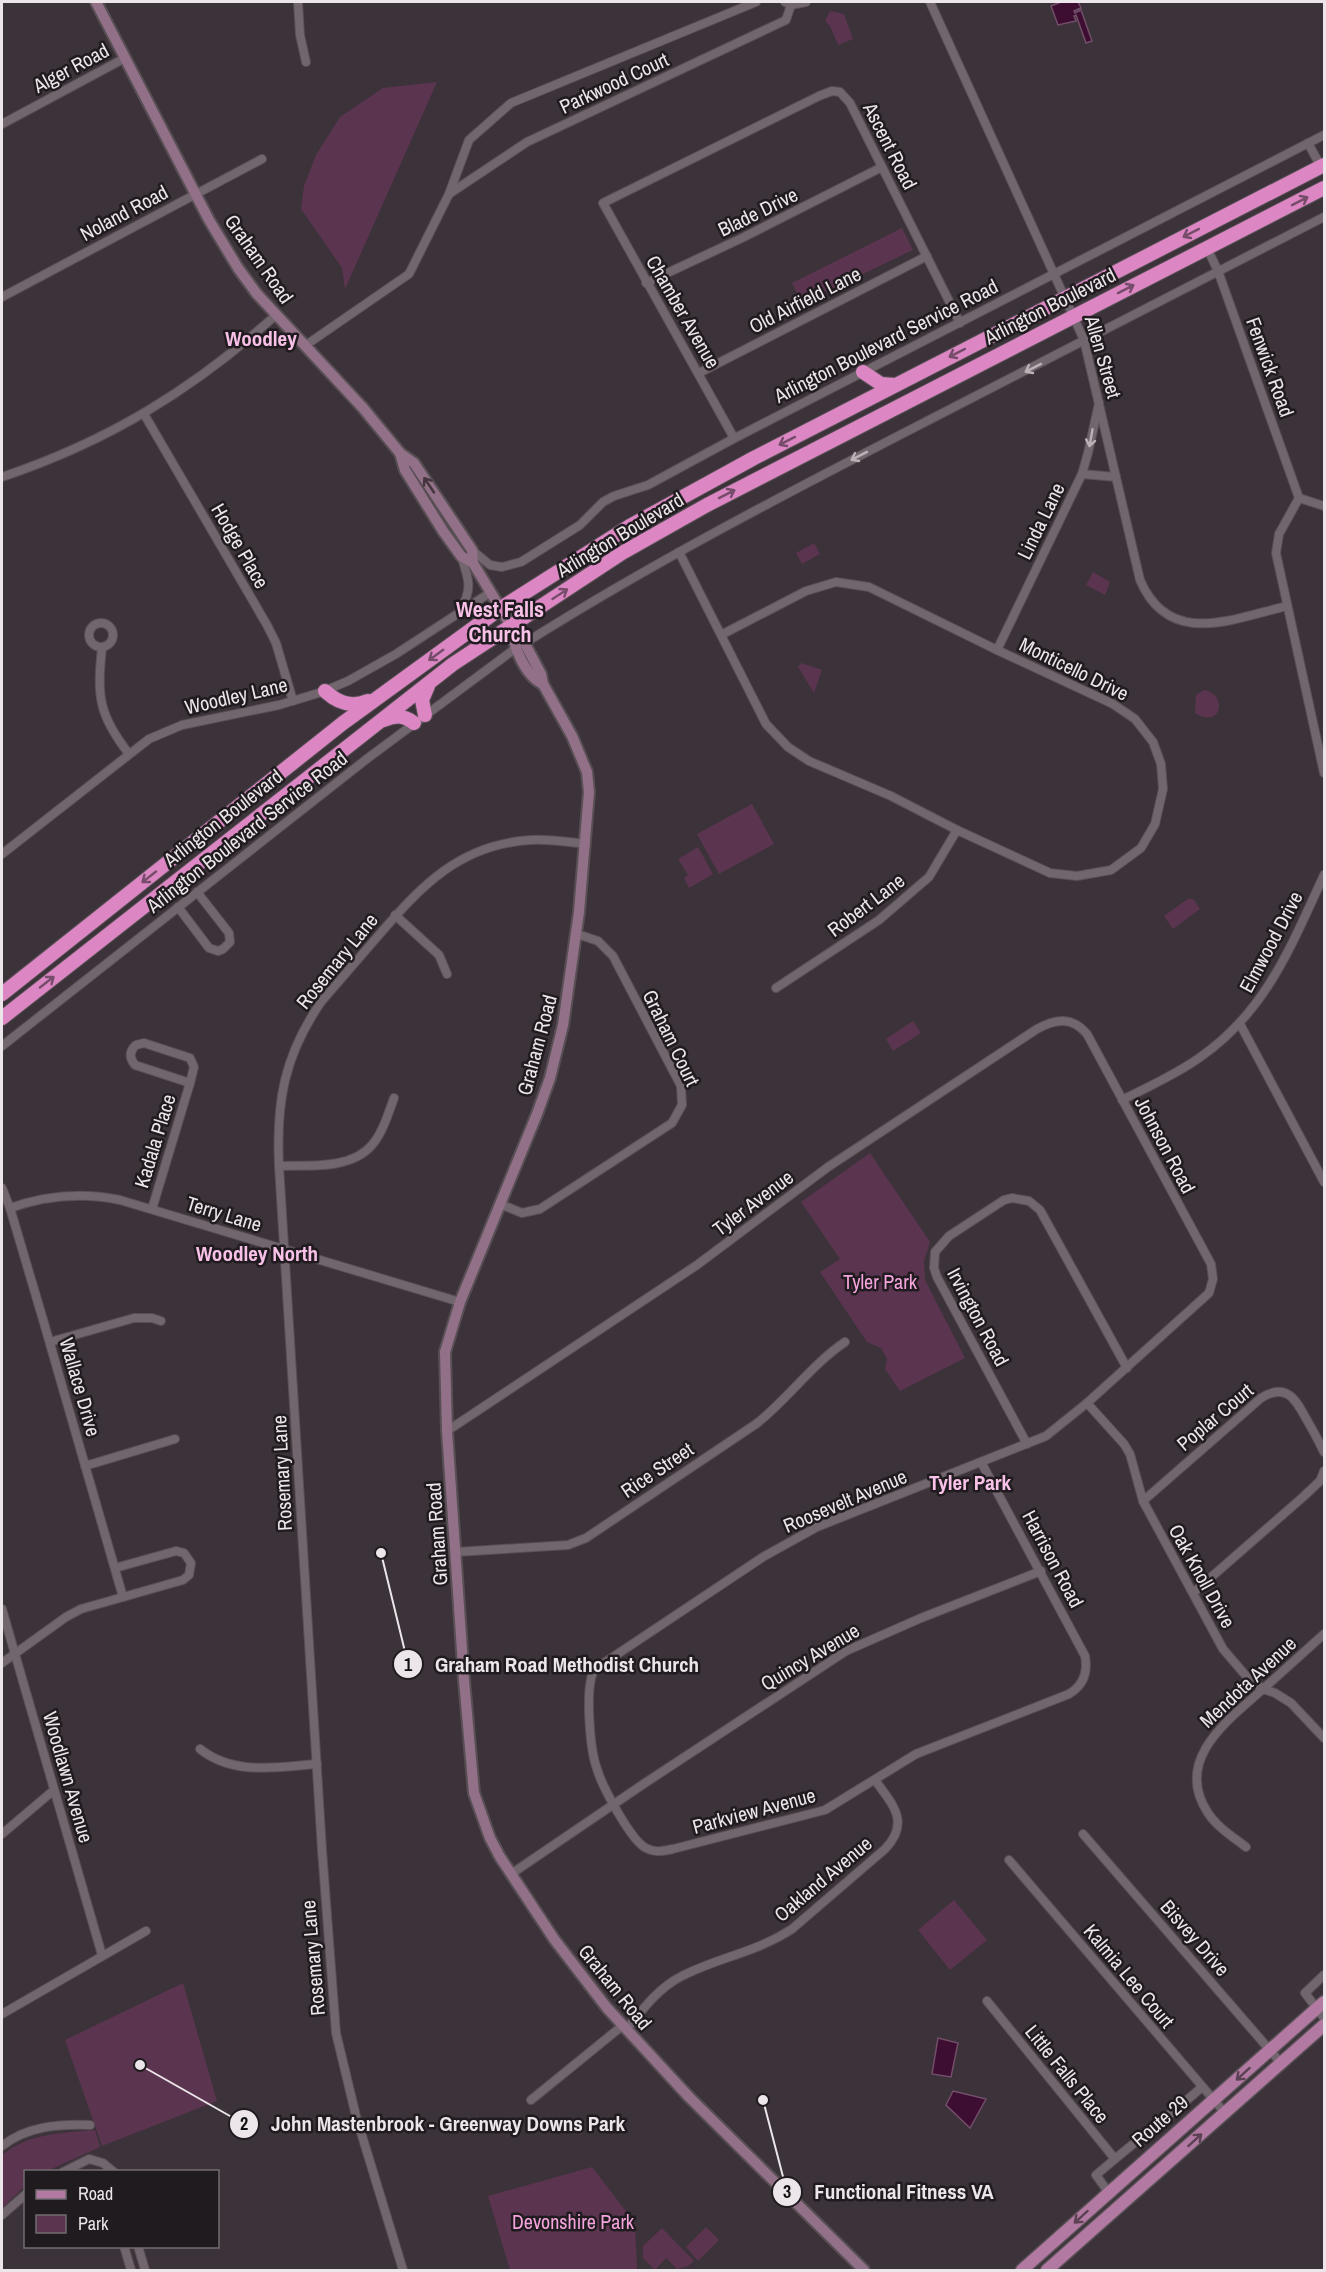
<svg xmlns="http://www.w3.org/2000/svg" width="1326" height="2272" font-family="'Archivo Narrow',sans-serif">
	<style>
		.green { fill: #5b3550 }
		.water { fill: #3d0d32; stroke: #724e69; stroke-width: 1.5 }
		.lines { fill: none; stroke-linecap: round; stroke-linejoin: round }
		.street-casing { stroke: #574f54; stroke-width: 10 }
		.secondary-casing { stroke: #574f54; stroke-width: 14 }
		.primary-casing { stroke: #574f54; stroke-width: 15 }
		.highway-casing { stroke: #574f54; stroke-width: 16 }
		.street { stroke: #72666e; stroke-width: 8 }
		.secondary { stroke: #927088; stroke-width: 10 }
		.primary { stroke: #b27aa2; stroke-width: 12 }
		.highway { stroke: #dc87c4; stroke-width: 14 }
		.oneway { stroke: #754c69 }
		.oneway2 { stroke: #bbb2b8 }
		.oneway3 { stroke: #42353e }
		.oneway4 { stroke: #5a4153 }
		.labels { text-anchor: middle; stroke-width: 5; stroke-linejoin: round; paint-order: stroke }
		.street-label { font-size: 20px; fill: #ece5e9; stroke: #201b1f }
		.park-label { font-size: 20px; fill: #f5a4dd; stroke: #201b1f }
		.neighbourhood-label { font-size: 21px; font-weight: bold; fill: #f8c1e7; stroke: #201b1f }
		.quarter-label { font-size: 22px; font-weight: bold; fill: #f8c1e7; stroke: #201b1f }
		.leader { fill: none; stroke: #ece5e9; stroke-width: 2 }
		.callout-dot { fill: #ece5e9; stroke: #201b1f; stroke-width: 2 }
		.mark-label { font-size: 18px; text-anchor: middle; font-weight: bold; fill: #111 }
		.callout-label { font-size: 21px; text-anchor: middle; font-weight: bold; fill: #ece5e9; stroke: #201b1f; stroke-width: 5; stroke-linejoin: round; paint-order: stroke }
	</style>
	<rect width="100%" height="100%" fill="#3c3239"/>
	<!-- green -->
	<g class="green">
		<path d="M830 11 844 14 853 39 838 45 830 26 825 21Z"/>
		<path d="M437 82 345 289 342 268 301 209 304 186 316 155 340 117 383 88Z"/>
		<path d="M902 228 913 250 802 303 792 283Z"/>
		<path d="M814 543 820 554 802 564 796 553Z"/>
		<path d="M1093 572 1110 582 1105 595 1086 585Z"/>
		<path d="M801 663 822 670 814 693 798 667Z"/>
		<path d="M1204 690C1228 694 1222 730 1195 713L1196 695Z"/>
		<path d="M752 804 774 844 719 874 697 834Z"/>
		<path d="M698 847 713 874 689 888 684 878 688 875 678 859Z"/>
		<path d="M1189 898 1194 900 1200 909 1173 929 1164 916Z"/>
		<path d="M913 1021 921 1033 893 1051 886 1039Z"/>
		<path d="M870 1153 930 1242 924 1261 925 1280 965 1358 900 1391 885 1369 887 1359 881 1348 867 1342 820 1272 840 1259 801 1202Z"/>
		<path d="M954 1900 987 1940 950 1970 918 1930Z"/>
		<path d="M183 1983 217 2101 102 2146 65 2040Z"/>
		<path d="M95 2130 100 2147 47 2171 26 2172 25 2186 2 2208V2155C29 2133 61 2133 95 2130Z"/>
		<path d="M592 2167 635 2223 637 2270H510L488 2196Z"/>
		<path d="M706 2227 719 2240 698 2261 686 2247Z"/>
		<path d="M662 2228 694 2261 688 2266 677 2269 666 2258 655 2270 643 2258V2246Z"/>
	</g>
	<!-- water -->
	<g class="water">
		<path d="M1061 2H1078L1081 8 1074 11 1075 13 1081 10 1092 41 1086 43 1076 15 1074 16 1076 21 1058 25 1051 6Z"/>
		<path d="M938 2038 958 2043 951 2077 932 2074Z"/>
		<path d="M953 2091 986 2099 970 2128 946 2105Z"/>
	</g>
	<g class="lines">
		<defs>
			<g id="street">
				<path d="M298 2 300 35 306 62"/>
				<path d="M785 2 791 5 806 2"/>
				<path d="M930 2 1084 340 1140 580C1169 648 1232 619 1287 606"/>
				<path d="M2 124 125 58"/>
				<path d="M1308 143 1321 167"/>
				<path d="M449 194 469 140 511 103 756 2"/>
				<path d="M1207 248 1218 271 1299 498"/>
				<path d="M646 283 742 238 882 167"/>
				<path d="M2 297 262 159"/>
				<path d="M306 345 409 274 449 194 527 142 786 20 791 5"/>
				<path d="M699 373 927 256"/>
				<path d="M144 414 267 625 276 643 293 701"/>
				<path d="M734 438 603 203 819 96 832 91 840 92 850 103 960 323"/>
				<path d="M1082 474 1116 477"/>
				<path d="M2 477C109 441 192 390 276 315"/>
				<path d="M1299 498 1279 534 1276 553 1324 773"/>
				<path d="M1299 498 1324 506"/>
				<path d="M472 550 490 565 502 567 521 562 580 525 603 502 614 496 648 485 733 439 1324 135"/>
				<path d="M679 552 766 724 788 747 809 761 891 796 957 830 1050 873 1077 876 1111 870 1141 848 1155 824 1163 789 1161 764 1153 742 1135 719 1113 704 997 650 869 587 836 582 806 591 721 635"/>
				<path d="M460 611C473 589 469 579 461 556"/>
				<circle cx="101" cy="635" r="12"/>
				<path d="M525 643C666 554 815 479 964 402 1085 341 1204 278 1324 217"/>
				<path d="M102 647C97 696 98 714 129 754"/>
				<path d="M997 650 1082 474 1088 453 1099 403"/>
				<path d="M2 854 149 739 182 725 279 705 322 692 348 681 396 654 491 592"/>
				<path d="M178 907 209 948 218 951 223 949 230 942 229 933 197 892"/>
				<path d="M395 915 439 955 447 974"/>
				<path d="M776 988 879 920 929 877 957 830"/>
				<path d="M1240 1024 1324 1182"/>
				<path d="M144 1043 190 1058 194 1067 190 1083 135 1065C129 1058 129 1051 136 1045Z"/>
				<path d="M2 1046 368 758 516 648"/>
				<path d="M1122 1100C1148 1087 1175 1075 1199 1058 1266 1012 1291 946 1324 875"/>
				<path d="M279 1166C308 1165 351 1170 372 1145 383 1132 388 1114 394 1098"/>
				<path d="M2 1188 10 1208 44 1323 123 1597"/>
				<path d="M500 1204 522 1213 540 1209 672 1123 682 1105 681 1086 613 956 598 941 577 934"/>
				<path d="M10 1208C47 1195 82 1192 120 1200L460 1302"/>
				<path d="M152 1209 190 1083"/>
				<path d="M50 1342 134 1318H152L161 1321"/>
				<path d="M1087 1403 1124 1444 1130 1454 1143 1501 1223 1649 1247 1677 1263 1689 1275 1693 1291 1703 1324 1738"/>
				<path d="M447 1431 697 1265 828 1167 1037 1029C1055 1019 1072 1016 1087 1034L1211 1264 1213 1279 1209 1293 1087 1403 1046 1436 817 1527 763 1557 595 1669C584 1684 590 1750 597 1769 602 1786 631 1841 646 1848 655 1853 664 1851 673 1849L825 1810 916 1754 1069 1694C1084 1685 1088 1672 1085 1656L981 1462"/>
				<path d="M1027 1444 937 1277 934 1268 935 1252 949 1236 1004 1200 1012 1198 1029 1201 1040 1210 1127 1368"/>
				<path d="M85 1466 175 1439"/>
				<path d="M1143 1501 1261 1398C1288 1381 1297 1402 1308 1422 1314 1432 1319 1442 1324 1452"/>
				<path d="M456 1552 568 1545 586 1538 756 1424C788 1399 811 1365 845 1342"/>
				<path d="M1193 1593 1303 1497 1320 1481 1324 1471"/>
				<path d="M2 1609 102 1955"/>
				<path d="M2 1663 66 1617 81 1609 183 1580 189 1575 191 1563 184 1553 176 1551 115 1568"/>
				<path d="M200 1749C234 1776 277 1767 317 1764"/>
				<path d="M2 1834 54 1790"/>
				<path d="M1083 1834 1281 2063"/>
				<path d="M1246 1847C1233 1837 1217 1827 1208 1813 1173 1760 1227 1721 1263 1689 1283 1671 1304 1652 1324 1634"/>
				<path d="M1009 1860 1225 2113"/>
				<path d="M511 1874 645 1783 846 1651 921 1618 1041 1571"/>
				<path d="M1324 1975 1305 1993 1324 2018"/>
				<path d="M987 2001 1115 2159 1096 2175 1109 2193"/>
				<path d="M2 2014 146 1931"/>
				<path d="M626 2030C642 2010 658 1988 682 1976 719 1957 755 1953 792 1929L885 1849C911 1822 892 1804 875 1780"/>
				<path d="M531 2100 622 2026"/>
				<path d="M2 2146C27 2126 59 2124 90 2125"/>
				<path d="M1115 2159C1144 2135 1174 2112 1202 2087"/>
				<path d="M63 2172 89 2159 103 2163 114 2172"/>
				<path d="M2 2215 26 2194"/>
				<path d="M124 2246 131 2270"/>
				<path d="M138 2246 145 2270"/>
				<path d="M403 2270 356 2116 336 2033 322 1850 279 1166C276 1102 284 1056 321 1002 340 980 359 958 378 936 421 886 460 844 531 840 549 839 568 842 586 844"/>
			</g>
			<g id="secondary">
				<path d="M96 2 209 220 238 268 257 294 363 408 400 453 414 463 472 550 473 563 511 626 523 640 541 674 543 684 572 736 587 772 589 792 579 912 563 1025 550 1078 537 1114 460 1302 445 1352 447 1431 464 1680 474 1793 490 1838 500 1857 554 1939 607 2008 689 2097 864 2270"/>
				<path d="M400 453 405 470 443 531 461 556 473 563"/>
				<path d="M511 626C513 646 525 676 543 684"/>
			</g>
			<g id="primary">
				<path d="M1022 2270 1324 2002"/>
				<path d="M1047 2270 1324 2025"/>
			</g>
			<g id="highway">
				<path d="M863 372 881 384 895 385"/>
				<path d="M325 691C338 703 351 708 368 701"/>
				<path d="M425 715 422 700 428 686"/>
				<path d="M384 720C395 715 404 715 414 723"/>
				<path d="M2 994 343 723 501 608 630 526 754 458 1324 165"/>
				<path d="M2 1018 453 664 622 553 707 505 1324 188"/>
			</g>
		</defs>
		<!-- street casing -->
		<use href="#street" class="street-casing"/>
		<!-- secondary casing -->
		<use href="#secondary" class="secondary-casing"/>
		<!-- primary casing -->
		<use href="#primary" class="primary-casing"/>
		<!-- highway casing -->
		<use href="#highway" class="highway-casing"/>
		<!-- street -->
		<use href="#street" class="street"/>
		<!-- secondary -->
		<use href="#secondary" class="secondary"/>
		<!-- primary -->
		<use href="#primary" class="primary"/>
		<!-- highway -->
		<use href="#highway" class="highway"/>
	</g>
	<!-- one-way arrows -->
	<defs><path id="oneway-shaft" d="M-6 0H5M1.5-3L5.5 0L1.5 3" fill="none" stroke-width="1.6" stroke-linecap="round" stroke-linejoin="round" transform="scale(1.5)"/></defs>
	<g class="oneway">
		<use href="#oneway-shaft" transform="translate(1300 201) rotate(-27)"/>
		<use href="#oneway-shaft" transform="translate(1191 233) rotate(153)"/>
		<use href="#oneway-shaft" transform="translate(1126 289) rotate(-27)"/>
		<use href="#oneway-shaft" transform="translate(957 353) rotate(153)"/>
		<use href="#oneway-shaft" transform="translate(787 441) rotate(153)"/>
		<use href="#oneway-shaft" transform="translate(727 494) rotate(-27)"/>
		<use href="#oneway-shaft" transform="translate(560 594) rotate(-33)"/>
		<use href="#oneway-shaft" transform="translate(436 655) rotate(144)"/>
		<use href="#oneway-shaft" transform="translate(149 877) rotate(142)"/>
		<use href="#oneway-shaft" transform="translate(47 982) rotate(-38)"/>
	</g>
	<g class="oneway2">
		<use href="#oneway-shaft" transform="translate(1033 368) rotate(153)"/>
		<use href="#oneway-shaft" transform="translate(1091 438) rotate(100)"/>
		<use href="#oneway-shaft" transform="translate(859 456) rotate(153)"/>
	</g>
	<use class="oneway3" href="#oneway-shaft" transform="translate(429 485) rotate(-124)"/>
	<g class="oneway4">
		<use href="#oneway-shaft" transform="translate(1243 2074) rotate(138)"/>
		<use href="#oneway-shaft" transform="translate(1195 2140) rotate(-42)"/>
		<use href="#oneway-shaft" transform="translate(1081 2217) rotate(138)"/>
	</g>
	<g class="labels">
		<!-- street labels -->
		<g class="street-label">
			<text transform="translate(71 68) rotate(-28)" y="7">Alger Road</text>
			<text transform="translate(614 83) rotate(-25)" y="7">Parkwood Court</text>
			<text transform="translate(890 146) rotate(63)" y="7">Ascent Road</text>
			<text transform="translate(758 212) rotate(-26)" y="7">Blade Drive</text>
			<text transform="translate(124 213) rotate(-28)" y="7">Noland Road</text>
			<text transform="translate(259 259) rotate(55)" y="7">Graham Road</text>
			<text transform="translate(805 300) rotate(-27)" y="7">Old Airfield Lane</text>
			<text transform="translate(1050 306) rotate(-27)" y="7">Arlington Boulevard</text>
			<text transform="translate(683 312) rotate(60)" y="7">Chamber Avenue</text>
			<text transform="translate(886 341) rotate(-27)" y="7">Arlington Boulevard Service Road</text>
			<text transform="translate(1103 357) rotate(74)" y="7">Allen Street</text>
			<text transform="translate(1270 367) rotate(70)" y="7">Fenwick Road</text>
			<text transform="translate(1041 521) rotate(-64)" y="7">Linda Lane</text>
			<text transform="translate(620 535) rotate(-31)" y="7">Arlington Boulevard</text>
			<text transform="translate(240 546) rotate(60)" y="7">Hodge Place</text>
			<text transform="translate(1074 669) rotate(26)" y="7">Monticello Drive</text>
			<text transform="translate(236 696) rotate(-13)" y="7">Woodley Lane</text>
			<text transform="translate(223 818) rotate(-38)" y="7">Arlington Boulevard</text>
			<text transform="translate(247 832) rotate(-38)" y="7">Arlington Boulevard Service Road</text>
			<text transform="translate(866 905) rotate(-37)" y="7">Robert Lane</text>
			<text transform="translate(1271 942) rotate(-62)" y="7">Elmwood Drive</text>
			<text transform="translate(337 961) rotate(-51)" y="7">Rosemary Lane</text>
			<text transform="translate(671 1038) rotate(64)" y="7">Graham Court</text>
			<text transform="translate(537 1045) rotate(-75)" y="7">Graham Road</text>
			<text transform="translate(155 1141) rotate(-73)" y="7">Kadala Place</text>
			<text transform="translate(1165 1145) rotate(62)" y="7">Johnson Road</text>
			<text transform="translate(753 1203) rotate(-37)" y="7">Tyler Avenue</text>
			<text transform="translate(224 1214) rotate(17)" y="7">Terry Lane</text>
			<text transform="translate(978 1317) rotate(62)" y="7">Irvington Road</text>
			<text transform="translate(80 1387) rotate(74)" y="7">Wallace Drive</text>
			<text transform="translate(1215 1417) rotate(-40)" y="7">Poplar Court</text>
			<text transform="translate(657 1470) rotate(-34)" y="7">Rice Street</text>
			<text transform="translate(282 1473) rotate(-93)" y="7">Rosemary Lane</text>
			<text transform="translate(845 1501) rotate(-23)" y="7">Roosevelt Avenue</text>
			<text transform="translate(437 1534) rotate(-94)" y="7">Graham Road</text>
			<text transform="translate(1053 1559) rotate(62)" y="7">Harrison Road</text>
			<text transform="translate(1202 1576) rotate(61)" y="7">Oak Knoll Drive</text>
			<text transform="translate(810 1657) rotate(-31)" y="7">Quincy Avenue</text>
			<text transform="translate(1248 1682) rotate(-43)" y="7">Mendota Avenue</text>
			<text transform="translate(68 1777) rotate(74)" y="7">Woodlawn Avenue</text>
			<text transform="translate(754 1811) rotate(-15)" y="7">Parkview Avenue</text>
			<text transform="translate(823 1879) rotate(-40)" y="7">Oakland Avenue</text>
			<text transform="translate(1195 1938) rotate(49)" y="7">Bisvey Drive</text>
			<text transform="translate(313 1958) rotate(-95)" y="7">Rosemary Lane</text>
			<text transform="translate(1129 1976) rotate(50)" y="7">Kalmia Lee Court</text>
			<text transform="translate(615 1987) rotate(51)" y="7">Graham Road</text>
			<text transform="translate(1067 2074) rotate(51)" y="7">Little Falls Place</text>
			<text transform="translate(1160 2121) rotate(-41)" y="7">Route 29</text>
		</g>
		<!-- park labels -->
		<g class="park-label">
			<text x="880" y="1289">Tyler Park</text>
			<text x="573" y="2229">Devonshire Park</text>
		</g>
		<!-- neighbourhood labels -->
		<g class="neighbourhood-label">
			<text x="261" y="346">Woodley</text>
			<text x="257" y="1261">Woodley North</text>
			<text x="970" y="1490">Tyler Park</text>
		</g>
		<!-- quarter labels -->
		<g class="quarter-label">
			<text x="500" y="617">West Falls<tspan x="500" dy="25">Church</tspan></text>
		</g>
	</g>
	<!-- callouts -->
	<path class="leader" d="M381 1553L408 1664M140 2065L244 2124M763 2100L787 2192"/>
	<g class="callout-dot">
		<circle cx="381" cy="1553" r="6"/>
		<circle cx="140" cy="2065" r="6"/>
		<circle cx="763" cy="2100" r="6"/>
		<circle cx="408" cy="1664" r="15"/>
		<circle cx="244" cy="2124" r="15"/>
		<circle cx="787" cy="2192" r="15"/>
	</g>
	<g class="mark-label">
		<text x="408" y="1671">1</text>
		<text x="244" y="2130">2</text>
		<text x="787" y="2198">3</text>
	</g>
	<g class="callout-label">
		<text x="567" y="1672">Graham Road Methodist Church</text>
		<text x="448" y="2131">John Mastenbrook - Greenway Downs Park</text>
		<text x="904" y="2199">Functional Fitness VA</text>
	</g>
	<!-- border -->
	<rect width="1326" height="2272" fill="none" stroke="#ece5e9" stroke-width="6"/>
	<!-- legend -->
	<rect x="24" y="2170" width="195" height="78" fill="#201b1f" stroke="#726c70" stroke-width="1.5"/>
	<rect x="36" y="2190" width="30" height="9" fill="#b27aa2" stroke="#726c70" stroke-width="1.5"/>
	<text x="78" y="2200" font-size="18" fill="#ece5e9">Road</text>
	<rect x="36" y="2215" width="30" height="18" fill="#5b3550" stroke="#726c70" stroke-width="1.5"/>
	<text x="78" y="2230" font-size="18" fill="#ece5e9">Park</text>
</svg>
